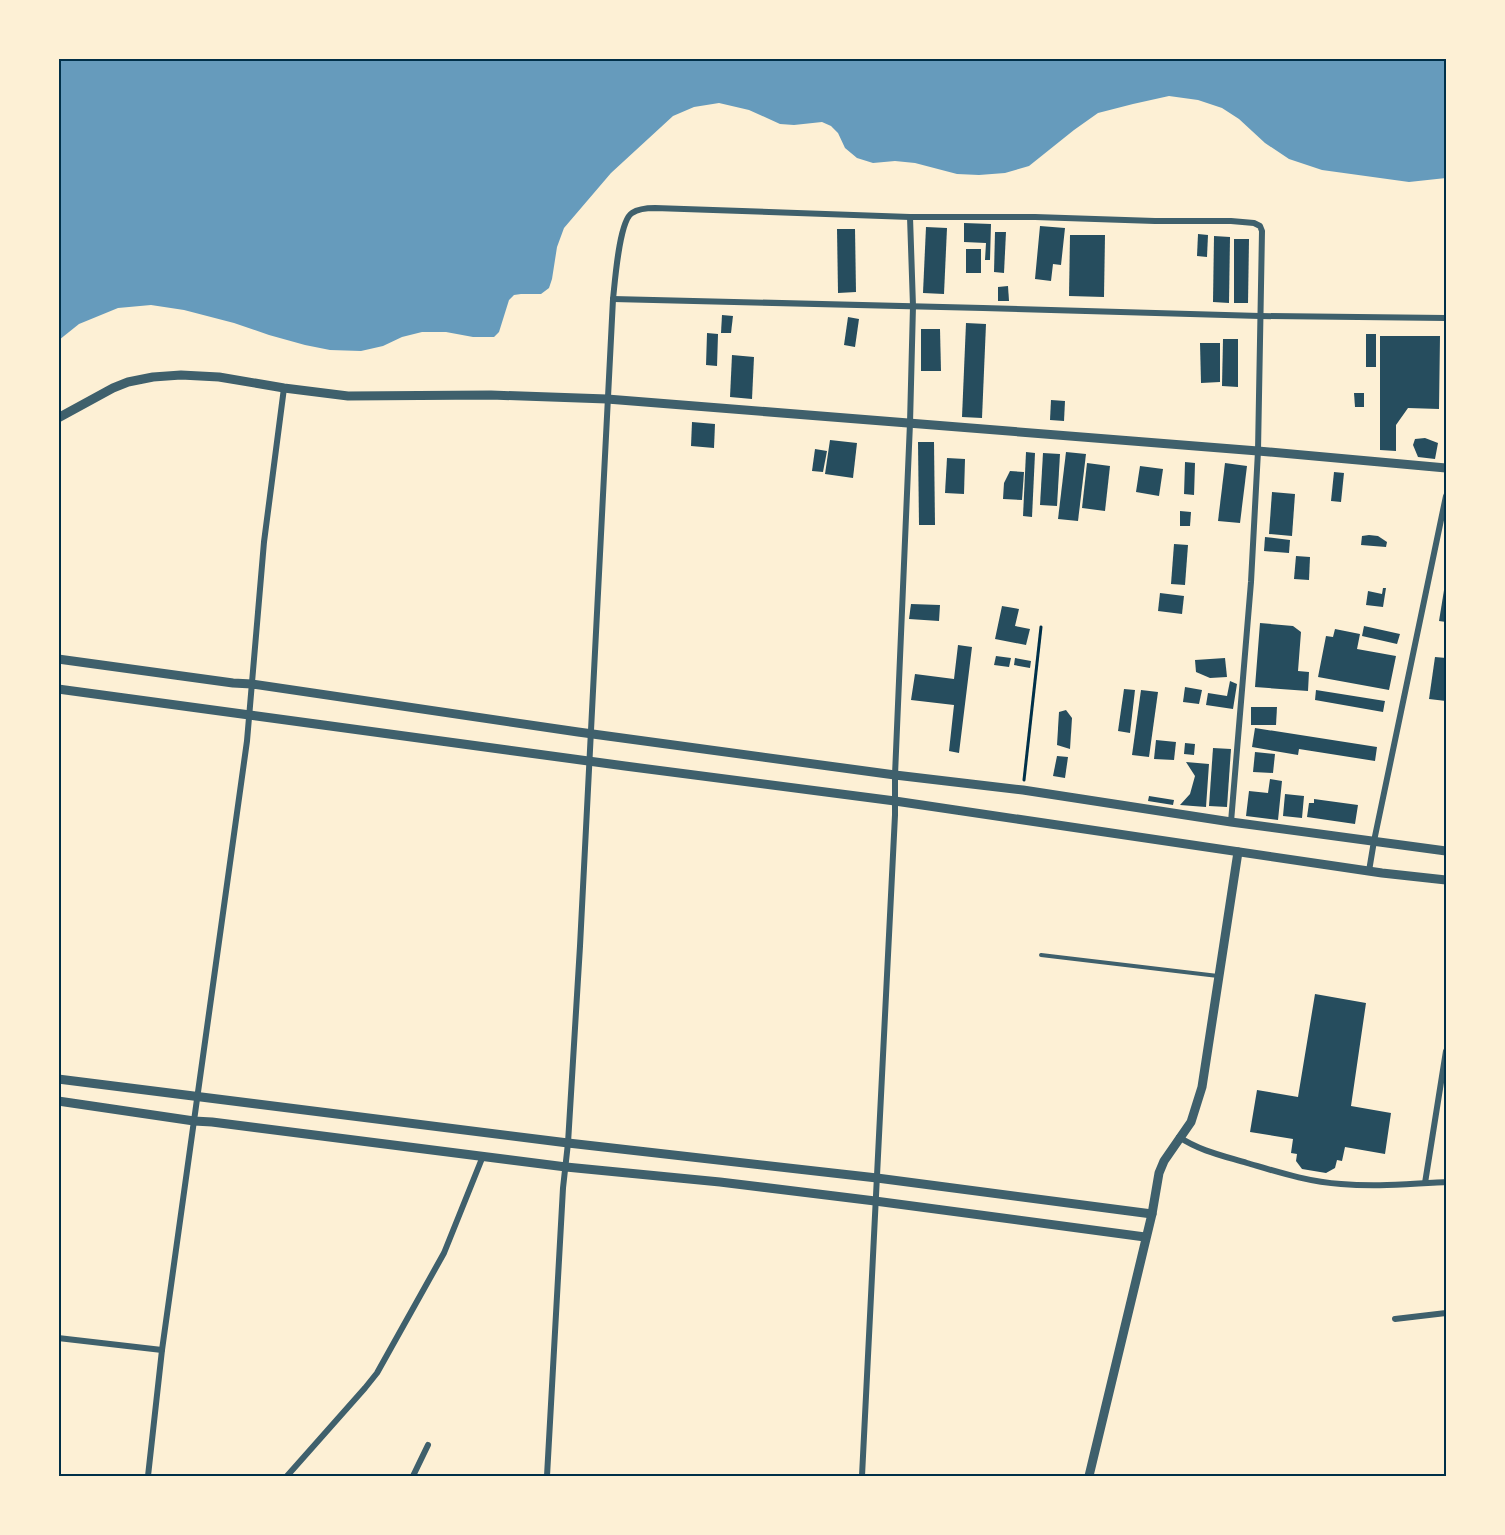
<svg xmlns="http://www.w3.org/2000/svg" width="1505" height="1535" font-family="'Archivo Narrow',sans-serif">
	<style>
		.water { fill: #669bbc }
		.building { fill: #264d5e }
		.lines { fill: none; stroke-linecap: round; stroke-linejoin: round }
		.path { stroke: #003049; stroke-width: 3 }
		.service { stroke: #3f606c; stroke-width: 4 }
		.minor { stroke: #3f606c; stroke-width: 6 }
		.tertiary { stroke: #3f606c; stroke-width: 9 }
		.neatline { fill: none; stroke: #003049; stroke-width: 2 }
	</style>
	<rect width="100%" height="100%" fill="#fdf0d5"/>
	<!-- water -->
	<path class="water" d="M59 58 1446 59V178L1409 182 1322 170 1289 159 1265 143 1239 119 1222 108 1198 100 1169 96 1133 104 1098 113 1074 130 1029 166 1005 173 979 175 957 174 915 163 895 161 873 163 857 158 845 148 838 133 831 126 822 122 794 125 780 124 749 110 719 103 694 107 673 116 611 173 564 228 557 247 552 279 549 288 541 294H521L514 295 509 300 499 332 494 337H473L446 332H422L402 337 383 346 361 351 330 350 305 345 269 335 234 323 184 310 151 305 118 308 79 324 59 340Z"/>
	<!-- building -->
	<g class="building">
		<path d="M964 223 991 224 990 260H985L986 243 964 242Z"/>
		<path d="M1040 226 1065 228 1061 265 1053 264 1051 281 1035 279Z"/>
		<path d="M926 227 947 228 944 294 923 293Z"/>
		<path d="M837 229H855L856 292 838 293Z"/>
		<path d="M995 232H1006L1004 273 994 272Z"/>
		<path d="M1198 234 1208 235 1207 257 1197 256Z"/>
		<path d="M1070 235H1105L1104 297 1069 296Z"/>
		<path d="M1214 236 1230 237 1229 303 1213 302Z"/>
		<path d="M1234 239H1249L1248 303H1234Z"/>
		<rect x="966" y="249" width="15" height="24"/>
		<path d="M1008 286 1009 301H998V287Z"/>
		<path d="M722 315 733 316 731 333H721Z"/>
		<path d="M848 317 859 319 855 347 844 345Z"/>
		<path d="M966 323 986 324 982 418 962 417Z"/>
		<path d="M921 329H940L941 371H921Z"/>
		<path d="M707 333 718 334 717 366 706 365Z"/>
		<rect x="1366" y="334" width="10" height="33"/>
		<path d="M1380 336H1440L1439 409 1408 408 1396 425V451L1380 450Z"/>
		<path d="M1223 339H1238V387L1222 386Z"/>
		<path d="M1200 343H1220V382L1201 383Z"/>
		<path d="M732 355 754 357 752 399 730 397Z"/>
		<path d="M1354 393H1364V407H1355Z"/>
		<path d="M1051 400 1065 401 1064 421 1050 420Z"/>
		<path d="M692 422 715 424 714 448 691 446Z"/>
		<path d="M1425 438 1438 443 1435 459 1418 457 1413 445 1415 439Z"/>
		<path d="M830 440 857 443 853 478 825 474Z"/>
		<path d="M918 442H934L935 525H919Z"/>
		<path d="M815 449 827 451 823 472 812 471Z"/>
		<path d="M1026 452 1035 453 1032 517 1023 516Z"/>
		<path d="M1066 452 1086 454 1078 521 1058 519Z"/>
		<path d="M1043 453 1060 454 1057 506 1040 505Z"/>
		<path d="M947 458 965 459 964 494 945 493Z"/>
		<path d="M1185 462 1195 463 1194 495 1184 494Z"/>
		<path d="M1087 463 1110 466 1105 511 1082 508Z"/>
		<path d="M1225 463 1247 466 1240 523 1218 521Z"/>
		<path d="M1140 466 1163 469 1159 496 1136 492Z"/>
		<path d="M1010 471 1024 472 1022 500 1003 499 1004 483Z"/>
		<path d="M1334 472 1344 473 1341 502 1331 501Z"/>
		<path d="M1272 492 1295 494 1292 536 1269 534Z"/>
		<path d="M1180 511 1191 512 1190 526H1180Z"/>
		<path d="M1369 535 1378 536 1387 542 1386 547 1361 545 1362 536Z"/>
		<path d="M1265 537 1290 540 1289 553 1264 551Z"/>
		<path d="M1174 544 1188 545 1185 585 1171 584Z"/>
		<path d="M1296 556 1310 557 1309 580 1294 579Z"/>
		<path d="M1445 584H1446V622L1439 621Z"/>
		<path d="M1383 588H1386L1383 607 1366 605 1368 591 1382 594Z"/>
		<path d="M1160 593 1184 596 1182 614 1158 611Z"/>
		<path d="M911 604 940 605 939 621 909 619Z"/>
		<path d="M1002 606 1019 609 1015 626 1030 629 1026 645 995 639Z"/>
		<path d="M1260 623 1293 626 1301 632 1298 671 1309 672 1308 691 1255 687Z"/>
		<path d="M1364 626 1400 634 1397 644 1362 636Z"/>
		<path d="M1335 629 1360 634 1357 649 1396 656 1389 690 1318 677 1326 636 1333 637Z"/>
		<path d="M958 645 972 647 959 753 949 751 954 705 911 700 915 674 954 679Z"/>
		<path d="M996 656 1011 658 1009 667 994 665Z"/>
		<path d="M1435 657 1446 658V701L1429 699Z"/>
		<path d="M1015 658 1031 661 1030 668 1014 665Z"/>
		<path d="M1225 658 1227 677 1210 678 1196 672 1195 660Z"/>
		<path d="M1230 681 1237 684 1233 709 1206 705 1208 693 1227 696Z"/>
		<path d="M1185 687 1202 690 1199 704 1183 702Z"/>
		<path d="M1124 689 1135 690 1130 733 1118 731Z"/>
		<path d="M1141 690 1158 692 1149 757 1132 755Z"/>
		<path d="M1316 690 1385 701 1383 712 1315 700Z"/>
		<path d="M1251 707H1277L1276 725H1251Z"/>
		<path d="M1066 710 1072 718 1070 749 1057 745 1059 712Z"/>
		<path d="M1255 728 1377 747 1375 761 1299 749 1298 755 1252 747Z"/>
		<path d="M1156 740 1176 742 1174 760 1154 759Z"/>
		<path d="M1185 743 1195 744 1194 755 1184 754Z"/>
		<path d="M1213 748 1231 749 1227 807 1209 806Z"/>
		<path d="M1255 752 1275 754 1273 773 1253 772Z"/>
		<path d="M1057 756 1068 757 1065 778 1053 776Z"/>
		<path d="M1186 762 1209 764 1206 807 1180 805 1190 794 1195 776Z"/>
		<path d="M1270 779 1282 781 1278 820 1246 816 1249 791 1268 793Z"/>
		<path d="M1285 794 1304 796 1302 818 1283 816Z"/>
		<path d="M1149 796 1174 800 1173 805 1148 801Z"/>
		<path d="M1314 799 1358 805 1355 824 1307 817 1309 803H1314Z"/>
		<path d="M1315 994 1366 1003 1351 1106 1391 1113 1385 1154 1345 1147 1342 1161 1337 1160 1335 1168 1326 1173 1302 1169 1296 1161 1297 1154 1291 1153 1293 1139 1250 1132 1257 1090 1298 1097Z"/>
	</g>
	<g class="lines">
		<!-- path -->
		<path class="path" d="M1024 780 1041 627"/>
		<!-- service -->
		<path class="service" d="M1041 955 1218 976"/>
		<!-- minor -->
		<g class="minor">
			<path d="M613 299 983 308 1260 316 1446 318"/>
			<path d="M1369 871 1374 841 1446 496"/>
			<path d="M1179 1137C1200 1151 1224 1156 1247 1163 1278 1172 1309 1182 1341 1184 1376 1187 1412 1184 1446 1182"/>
			<path d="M1425 1183 1446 1051"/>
			<path d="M1395 1319 1446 1313"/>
			<path d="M58 1338 162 1350"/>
			<path d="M148 1476 162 1350 247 741 264 542 284 388"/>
			<path d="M287 1476 365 1388 377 1373 444 1253 483 1156"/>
			<path d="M413 1476 428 1445"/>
			<path d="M547 1476 563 1188 568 1143 580 946 613 299C615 282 619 221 632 213 638 209 648 208 655 208L910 217H1035L1155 221H1231L1254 223 1260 226 1262 231 1258 451 1251 582 1231 822"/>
			<path d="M862 1476 895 815V775L910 423 913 306 910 217"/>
		</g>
		<!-- tertiary -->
		<g class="tertiary">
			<path d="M58 418 113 388 128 382 153 377 181 375 219 377 284 388 348 396 491 395 607 399 1258 451 1446 468"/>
			<path d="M58 659 233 683 252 684 578 732 895 775 1023 790 1231 822 1446 851"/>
			<path d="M58 689 625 766 895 801 1382 873 1446 880"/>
			<path d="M58 1079 568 1143 877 1178 1152 1214"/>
			<path d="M58 1101 194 1121 212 1122 566 1167 720 1182 875 1201 1145 1237"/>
			<path d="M1089 1476 1152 1214 1159 1173 1164 1161 1191 1122 1202 1087 1238 852"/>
		</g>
	</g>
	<!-- border -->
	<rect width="1505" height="1535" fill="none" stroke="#fdf0d5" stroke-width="120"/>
	<rect x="60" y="60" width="1385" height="1415" class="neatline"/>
</svg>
